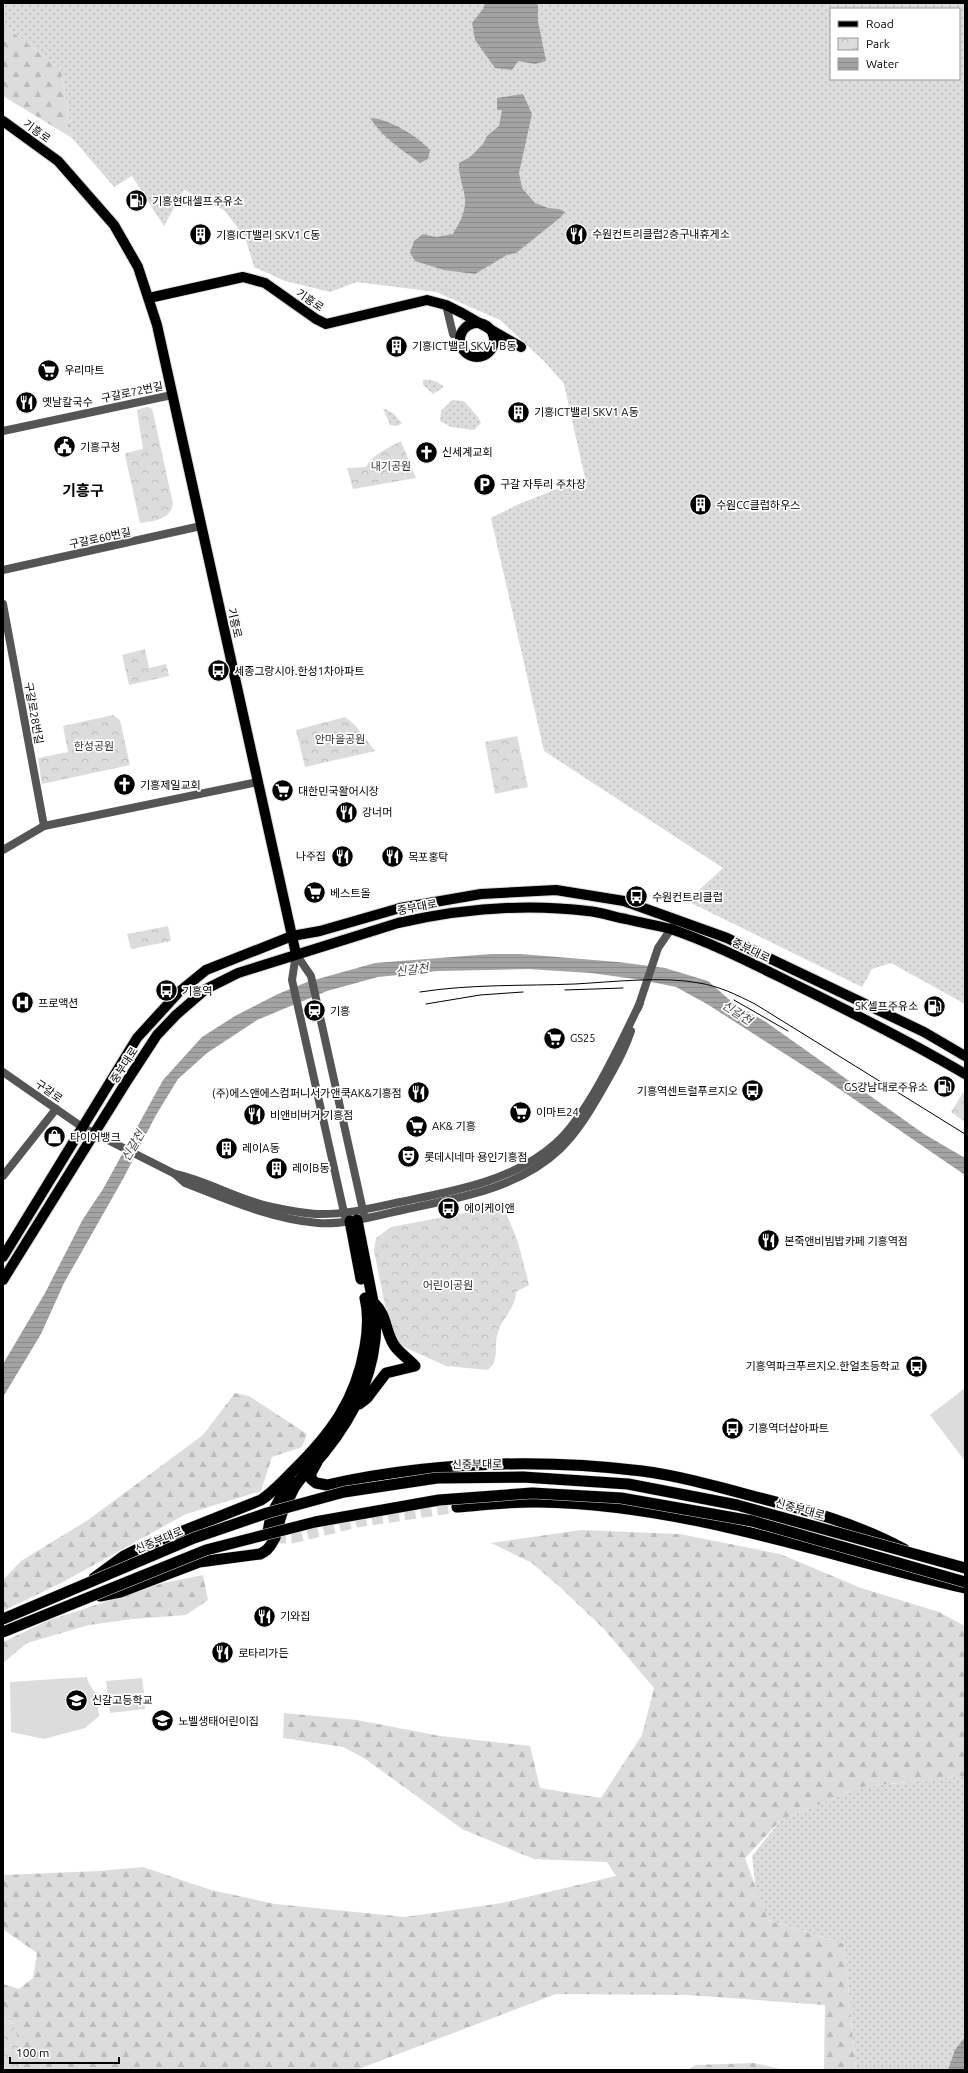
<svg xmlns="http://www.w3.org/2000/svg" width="968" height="2073" font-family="Ubuntu,'Noto Sans KR',sans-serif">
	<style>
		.grass { fill: url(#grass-dots); fill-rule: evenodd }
		.forest { fill: url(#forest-firs) }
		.park { fill: url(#park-crowns) }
		.pitch { fill: #dcdcdc }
		.water { fill: url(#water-rules) }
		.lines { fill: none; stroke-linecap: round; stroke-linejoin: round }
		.highway-tunnel { stroke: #d9d9d9; stroke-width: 11; stroke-dasharray: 11 5.5; stroke-linecap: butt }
		.major-casing { stroke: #dbdbdb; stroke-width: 12 }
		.highway-casing { stroke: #dbdbdb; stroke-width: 12 }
		.minor { stroke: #555; stroke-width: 8 }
		.major { stroke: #000; stroke-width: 10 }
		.highway { stroke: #000; stroke-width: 11 }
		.tram { stroke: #000; stroke-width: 1 }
		.highway-bridge-casing { stroke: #dbdbdb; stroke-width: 12; stroke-linecap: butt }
		.highway-bridge { stroke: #000; stroke-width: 11 }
		.labels { text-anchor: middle; stroke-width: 3.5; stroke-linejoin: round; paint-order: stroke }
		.street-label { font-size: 11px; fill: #000; stroke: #fff }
		.poi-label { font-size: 11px; fill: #000; stroke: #fff; text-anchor: start }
		.park-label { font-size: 11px; fill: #333; stroke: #fff }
		.water-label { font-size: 12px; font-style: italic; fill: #444; stroke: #fff }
		.district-label { font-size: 15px; font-weight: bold; fill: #000; stroke: #fff }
	</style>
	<defs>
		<pattern id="grass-dots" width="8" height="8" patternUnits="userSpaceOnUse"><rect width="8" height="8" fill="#dcdcdc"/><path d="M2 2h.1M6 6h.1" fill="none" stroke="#bbb" stroke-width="1.8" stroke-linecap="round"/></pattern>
		<pattern id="forest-firs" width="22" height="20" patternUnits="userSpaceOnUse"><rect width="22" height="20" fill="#dcdcdc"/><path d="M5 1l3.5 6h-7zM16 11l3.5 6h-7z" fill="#bbb"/></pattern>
		<pattern id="park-crowns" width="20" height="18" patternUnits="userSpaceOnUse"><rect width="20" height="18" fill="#dcdcdc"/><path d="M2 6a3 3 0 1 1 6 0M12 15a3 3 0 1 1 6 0" fill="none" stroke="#bbb"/></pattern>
		<pattern id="water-rules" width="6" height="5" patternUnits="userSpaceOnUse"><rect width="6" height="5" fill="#a3a3a3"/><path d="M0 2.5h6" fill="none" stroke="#8b8b8b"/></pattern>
	</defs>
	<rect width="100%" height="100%" fill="#fff"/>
	<!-- grass -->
	<g class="grass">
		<path d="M3 3H965V1004L891 963 872 969 862 987 687 901 723 868 544 751 491 518 519 504 585 478 564 384 545 362 500 320 436 292 357 282 330 292 285 281 254 267 245 237 224 210 184 190 164 226 132 176 114 187 72 138 61 69 3 25ZM831 9H959V79H831Z"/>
		<path d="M423 380C432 379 437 381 444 387L433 394 423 385Z"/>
		<path d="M452 400 464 401 478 417 481 423 474 430 451 427 440 421 441 411Z"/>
		<path d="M383 408 393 413 402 423 397 426 390 425Z"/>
		<path d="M965 1776V2070H856L844 1944 759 1917 752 1856 781 1820 861 1787Z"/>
	</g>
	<!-- forest -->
	<g class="forest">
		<path d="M3 25 61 69 72 138 3 96Z"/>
		<path d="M235 1393 249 1396 307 1434 302 1447 272 1457 261 1491 186 1514 61 1583 3 1611V1580L21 1561 88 1520 203 1435Z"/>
		<path d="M581 1530 680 1534 780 1554 861 1588 939 1612 965 1626V1776L861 1787 781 1820 745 1858 768 1920 844 1944 856 2070H824L825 2005 687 1995 556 1994 356 2070H21L15 2024 3 2019V1984L19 1989 33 1978 37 1953 4 1930 3 1875 99 1871 143 1867 211 1890 275 1904 405 1917 502 1903 616 1876 607 1862 534 1859 462 1829 364 1758 343 1747 283 1738 284 1713 357 1720 440 1736 530 1746 540 1788 601 1798 642 1735 654 1688 603 1628 562 1589 532 1563 491 1543Z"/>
		<path d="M203 1575 208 1600 186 1615 133 1619 89 1625 27 1643 3 1663V1642L47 1621 163 1583Z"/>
		<path d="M754 2063 785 2070H687L696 2065Z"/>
	</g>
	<!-- park -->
	<g class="park">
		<path d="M147 407 151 408 153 412 173 504C170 520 154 521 140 523L125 455 126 453 143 449 137 411 139 409Z"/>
		<path d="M401 441 416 478 353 489 347 468 366 467C373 454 388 448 401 441Z"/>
		<path d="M145 649 149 668 166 664 169 676 129 685 122 655Z"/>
		<path d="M113 715 120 720 130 765 42 784 38 758 68 752 63 726Z"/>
		<path d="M345 717 355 725 375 751 305 767 296 730Z"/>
		<path d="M517 736 528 787 495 794 485 742Z"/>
		<path d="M168 926 171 941 131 949 127 934Z"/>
		<path d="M964 1091 965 1092V1122L951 1112Z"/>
		<path d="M494 1201 503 1206 518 1242 529 1285 516 1292C515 1310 503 1316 498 1332 493 1347 501 1357 488 1370L446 1366 402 1346 391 1335 374 1251 376 1238 391 1227 476 1211Z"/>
		<path d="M3 2019 15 2024 21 2070H3Z"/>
	</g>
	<!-- pitch -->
	<g class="pitch">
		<path d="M965 1388V1461L930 1415Z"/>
		<path d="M87 1677 88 1682 96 1694 99 1716 85 1728 44 1739 11 1732 10 1682Z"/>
		<path d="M142 1678 144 1693 108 1696 106 1681Z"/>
		<path d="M144 1694 145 1709 110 1713 108 1698Z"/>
	</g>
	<!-- water -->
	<g class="water">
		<path d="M485 3H538V21L546 61 535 64 518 61 512 70 495 68 475 40 472 23 483 9Z"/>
		<path d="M523 94 532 114 519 173 522 188 535 203 548 208 559 209 565 212 561 217 516 253 507 255 475 274 444 270 415 261 410 253 414 241 423 234 436 237 453 234C458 225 464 216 465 204 466 191 458 177 459 163L470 157 483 144 487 136 499 126 502 110H497V98Z"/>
		<path d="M370 118C388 118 419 137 430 150L428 159 420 163C401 149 383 138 370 118Z"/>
		<path d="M491 954H521L618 962 665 968 708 981 733 1003 766 1022 924 1134 965 1158V1175L829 1082 707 1004 676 987 642 980 591 973 528 969 438 971 378 977 327 991 257 1020 207 1053 178 1079 156 1115 123 1179 64 1283 41 1334 3 1397V1364L45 1293 83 1219 103 1189 163 1080 202 1037 235 1016 278 994 307 982 375 963Z"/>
		<path d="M965 2037V2070H948L955 2050Z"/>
	</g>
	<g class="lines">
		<!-- highway-tunnel -->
		<path class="highway-tunnel" d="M275 1538H292L357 1522 457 1507"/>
		<defs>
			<g id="major">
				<path d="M3 121 58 161 114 225 138 267 157 325 296 954"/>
				<path d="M149 298 243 277 265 283 316 319 326 324 427 300 446 305 462 313 521 347"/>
				<circle cx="477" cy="340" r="17"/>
				<path d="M3 1257 137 1038 179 992 206 970 292 936 320 931 400 908 481 894 556 890 624 901 727 938 924 1032 965 1056"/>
				<path d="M3 1280 125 1084 157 1035 176 1015 206 989 238 973 398 923C460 909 524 903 588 911 601 912 614 917 626 919 641 923 657 925 671 929 715 944 757 966 798 986 855 1014 911 1042 965 1074"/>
			</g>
			<g id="highway">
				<path d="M350 1221 361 1279"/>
				<path d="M359 1404 367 1398 386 1373 415 1366C409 1359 399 1353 394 1345 385 1331 387 1315 374 1303"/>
				<path d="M317 1462 311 1473V1479L316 1483 327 1485C432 1462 535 1458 642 1471 680 1476 719 1487 756 1497 808 1510 857 1524 904 1549"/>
				<path d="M457 1507C484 1505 512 1501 539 1502 684 1504 824 1555 965 1588"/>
				<path d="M275 1538 268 1532 271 1515 290 1480"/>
				<path d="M94 1578 124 1556 138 1549 261 1500C273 1492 283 1481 293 1471 331 1434 356 1400 365 1347 368 1330 369 1314 365 1298"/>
				<path d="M100 1596 120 1592 199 1562 260 1554C276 1548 277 1526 282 1513 286 1505 290 1496 294 1488 302 1475 314 1465 324 1453 356 1413 377 1370 376 1317L357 1220"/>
			</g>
		</defs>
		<!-- major casing -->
		<use href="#major" class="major-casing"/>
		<!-- highway casing -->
		<use href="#highway" class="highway-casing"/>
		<!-- minor -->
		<g class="minor">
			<path d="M446 305 453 334"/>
			<path d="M3 431 172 395"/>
			<path d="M3 570 201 526"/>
			<path d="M3 604 44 826"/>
			<path d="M3 850 44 826 258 782"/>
			<path d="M638 1008 658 948 673 926"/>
			<path d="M3 1072 82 1127 175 1174C208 1181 238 1200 272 1207 286 1210 302 1213 316 1214 344 1215 373 1208 400 1202 454 1191 514 1181 556 1143 589 1113 620 1044 640 1003"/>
			<path d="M175 1174 185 1183C229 1200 271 1219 318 1223 347 1225 379 1215 407 1209 460 1198 519 1188 560 1149 577 1133 590 1111 602 1090 613 1071 624 1052 631 1031"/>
			<path d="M3 1176 56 1109"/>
			<path d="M345 1217 292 980 296 954 311 976 364 1215"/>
		</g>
		<!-- major -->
		<use href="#major" class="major"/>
		<!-- highway -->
		<use href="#highway" class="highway"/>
		<!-- tram -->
		<g class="tram">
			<path d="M565 990 623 988"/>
			<path d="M420 992C471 984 524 986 575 984 611 982 664 976 699 983 719 986 737 995 755 1004L965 1134"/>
			<path d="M734 1000 788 1031"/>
			<path d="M426 1004 480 995 523 992"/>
		</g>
		<defs>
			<g id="highway-bridge">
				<path d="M3 1619 194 1538 267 1513 344 1492 437 1478 523 1477 628 1484 737 1505 965 1568"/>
				<path d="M3 1632 206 1550 315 1522 439 1500 532 1493 621 1498 752 1521 965 1582"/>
			</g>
		</defs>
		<!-- highway-bridge casing -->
		<use href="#highway-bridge" class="highway-bridge-casing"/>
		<!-- highway-bridge -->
		<use href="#highway-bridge" class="highway-bridge"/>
	</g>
	<!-- icons -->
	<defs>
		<symbol id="fuel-disc" viewBox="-11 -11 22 22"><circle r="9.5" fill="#000" stroke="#fff"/><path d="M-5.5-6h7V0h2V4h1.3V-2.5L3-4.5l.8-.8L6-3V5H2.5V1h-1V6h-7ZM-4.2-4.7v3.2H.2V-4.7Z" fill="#fff"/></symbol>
		<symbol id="restaurant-disc" viewBox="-11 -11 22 22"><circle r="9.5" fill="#000" stroke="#fff"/><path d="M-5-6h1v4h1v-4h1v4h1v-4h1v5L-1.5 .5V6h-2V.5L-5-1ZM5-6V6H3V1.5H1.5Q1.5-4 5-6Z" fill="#fff"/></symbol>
		<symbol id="building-disc" viewBox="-11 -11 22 22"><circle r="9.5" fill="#000" stroke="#fff"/><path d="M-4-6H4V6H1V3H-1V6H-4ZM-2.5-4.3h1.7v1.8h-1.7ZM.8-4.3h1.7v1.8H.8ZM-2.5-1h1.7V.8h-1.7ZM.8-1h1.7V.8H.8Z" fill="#fff"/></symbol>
		<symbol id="supermarket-disc" viewBox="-11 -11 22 22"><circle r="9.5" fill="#000" stroke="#fff"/><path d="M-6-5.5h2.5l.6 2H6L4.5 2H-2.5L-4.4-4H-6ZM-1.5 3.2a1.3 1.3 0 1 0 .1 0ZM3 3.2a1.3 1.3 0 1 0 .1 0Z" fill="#fff"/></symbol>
		<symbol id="civic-disc" viewBox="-11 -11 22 22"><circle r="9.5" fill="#000" stroke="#fff"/><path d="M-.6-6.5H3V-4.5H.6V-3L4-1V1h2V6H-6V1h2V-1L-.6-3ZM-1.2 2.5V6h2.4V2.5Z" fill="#fff"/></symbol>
		<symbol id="church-disc" viewBox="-11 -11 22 22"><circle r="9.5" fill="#000" stroke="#fff"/><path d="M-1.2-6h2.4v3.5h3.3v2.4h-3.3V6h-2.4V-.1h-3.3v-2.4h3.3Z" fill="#fff"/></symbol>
		<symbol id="parking-disc" viewBox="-11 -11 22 22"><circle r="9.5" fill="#000" stroke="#fff"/><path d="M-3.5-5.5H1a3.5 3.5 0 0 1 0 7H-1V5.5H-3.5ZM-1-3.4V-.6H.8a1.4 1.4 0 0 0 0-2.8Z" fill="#fff"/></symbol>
		<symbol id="bus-disc" viewBox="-11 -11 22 22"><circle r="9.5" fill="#000" stroke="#fff"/><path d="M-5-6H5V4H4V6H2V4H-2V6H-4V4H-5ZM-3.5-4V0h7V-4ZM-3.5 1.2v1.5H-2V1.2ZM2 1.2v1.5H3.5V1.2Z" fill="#fff"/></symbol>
		<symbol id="hospital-disc" viewBox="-11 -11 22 22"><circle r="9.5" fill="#000" stroke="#fff"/><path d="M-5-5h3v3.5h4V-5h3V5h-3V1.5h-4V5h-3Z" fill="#fff"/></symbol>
		<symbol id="station-disc" viewBox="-11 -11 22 22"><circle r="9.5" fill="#000" stroke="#fff"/><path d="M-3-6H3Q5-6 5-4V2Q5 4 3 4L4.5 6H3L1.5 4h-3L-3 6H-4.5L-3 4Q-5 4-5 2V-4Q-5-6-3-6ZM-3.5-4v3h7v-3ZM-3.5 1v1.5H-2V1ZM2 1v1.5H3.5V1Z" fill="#fff"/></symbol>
		<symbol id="shop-disc" viewBox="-11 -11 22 22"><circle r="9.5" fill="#000" stroke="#fff"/><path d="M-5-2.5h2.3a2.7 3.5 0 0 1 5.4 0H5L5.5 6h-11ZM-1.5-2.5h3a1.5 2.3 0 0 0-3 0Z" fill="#fff"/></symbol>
		<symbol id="theatre-disc" viewBox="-11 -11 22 22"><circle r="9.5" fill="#000" stroke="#fff"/><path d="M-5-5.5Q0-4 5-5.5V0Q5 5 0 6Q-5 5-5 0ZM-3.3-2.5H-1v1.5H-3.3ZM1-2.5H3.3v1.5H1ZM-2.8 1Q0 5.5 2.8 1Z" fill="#fff"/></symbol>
		<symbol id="school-disc" viewBox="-11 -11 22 22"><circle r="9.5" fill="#000" stroke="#fff"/><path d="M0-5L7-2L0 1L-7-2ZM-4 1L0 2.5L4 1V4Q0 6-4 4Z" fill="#fff"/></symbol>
	</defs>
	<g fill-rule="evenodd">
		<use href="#fuel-disc" x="124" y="188" width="25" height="25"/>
		<use href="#restaurant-disc" x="564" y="222" width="25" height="25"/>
		<use href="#building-disc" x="188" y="222" width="25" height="25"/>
		<use href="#building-disc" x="384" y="334" width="25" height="25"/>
		<use href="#supermarket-disc" x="36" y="358" width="25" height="25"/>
		<use href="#restaurant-disc" x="14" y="390" width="25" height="25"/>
		<use href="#building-disc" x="506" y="400" width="25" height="25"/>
		<use href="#civic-disc" x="52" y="434" width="25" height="25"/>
		<use href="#church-disc" x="414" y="440" width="25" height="25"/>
		<use href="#parking-disc" x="472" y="472" width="25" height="25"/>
		<use href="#building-disc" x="688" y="492" width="25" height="25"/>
		<use href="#bus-disc" x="206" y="658" width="25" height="25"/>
		<use href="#church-disc" x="112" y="772" width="25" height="25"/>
		<use href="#supermarket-disc" x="270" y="778" width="25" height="25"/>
		<use href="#restaurant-disc" x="334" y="800" width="25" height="25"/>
		<use href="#restaurant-disc" x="330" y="844" width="25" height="25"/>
		<use href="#restaurant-disc" x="380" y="844" width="25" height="25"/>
		<use href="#supermarket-disc" x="302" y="880" width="25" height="25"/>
		<use href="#bus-disc" x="624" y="884" width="25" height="25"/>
		<use href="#bus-disc" x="154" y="978" width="25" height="25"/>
		<use href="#hospital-disc" x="10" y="990" width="25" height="25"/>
		<use href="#fuel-disc" x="922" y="994" width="25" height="25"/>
		<use href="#station-disc" x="302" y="998" width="25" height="25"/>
		<use href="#supermarket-disc" x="542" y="1026" width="25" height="25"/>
		<use href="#fuel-disc" x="932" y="1074" width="25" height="25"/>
		<use href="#bus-disc" x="740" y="1078" width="25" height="25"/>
		<use href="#restaurant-disc" x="406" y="1080" width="25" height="25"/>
		<use href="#supermarket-disc" x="508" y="1100" width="25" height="25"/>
		<use href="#restaurant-disc" x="242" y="1102" width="25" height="25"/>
		<use href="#supermarket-disc" x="404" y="1114" width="25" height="25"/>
		<use href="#shop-disc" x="42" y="1124" width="25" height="25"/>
		<use href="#building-disc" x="214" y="1136" width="25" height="25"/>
		<use href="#theatre-disc" x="396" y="1144" width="25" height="25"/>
		<use href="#building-disc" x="264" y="1156" width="25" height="25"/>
		<use href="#bus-disc" x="436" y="1196" width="25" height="25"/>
		<use href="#restaurant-disc" x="756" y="1228" width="25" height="25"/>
		<use href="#bus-disc" x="904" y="1354" width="25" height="25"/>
		<use href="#bus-disc" x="720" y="1416" width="25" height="25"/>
		<use href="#restaurant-disc" x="252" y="1604" width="25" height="25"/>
		<use href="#restaurant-disc" x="210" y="1640" width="25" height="25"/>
		<use href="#school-disc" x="64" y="1688" width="25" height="25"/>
		<use href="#school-disc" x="150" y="1708" width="25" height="25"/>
	</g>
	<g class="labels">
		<!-- street labels -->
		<g class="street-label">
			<text transform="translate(37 131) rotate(36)" y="4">기흥로</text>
			<text transform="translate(310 300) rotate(34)" y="4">기흥로</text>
			<text transform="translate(132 392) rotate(-12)" y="4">구갈로72번길</text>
			<text transform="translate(100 538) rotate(-12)" y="4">구갈로60번길</text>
			<text transform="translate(235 623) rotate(77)" y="4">기흥로</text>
			<text transform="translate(34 713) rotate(80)" y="4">구갈로28번길</text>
			<text transform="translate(417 907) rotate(-11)" y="4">중부대로</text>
			<text transform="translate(751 950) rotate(25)" y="4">중부대로</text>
			<text transform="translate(124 1065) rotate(-57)" y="4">중부대로</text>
			<text transform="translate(49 1091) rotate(35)" y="4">구갈로</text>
			<text transform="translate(477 1464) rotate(-1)" y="4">신중부대로</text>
			<text transform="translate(800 1509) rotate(15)" y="4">신중부대로</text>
			<text transform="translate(159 1540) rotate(-23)" y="4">신중부대로</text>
		</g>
		<!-- poi labels -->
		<g class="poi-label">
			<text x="152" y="205">기흥현대셀프주유소</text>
			<text x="592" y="238">수원컨트리클럽2층구내휴게소</text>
			<text x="216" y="239">기흥ICT밸리 SKV1 C동</text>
			<text x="412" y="350">기흥ICT밸리 SKV1 B동</text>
			<text x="64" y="374">우리마트</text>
			<text x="42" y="406">옛날칼국수</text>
			<text x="534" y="416">기흥ICT밸리 SKV1 A동</text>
			<text x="80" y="451">기흥구청</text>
			<text x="442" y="456">신세계교회</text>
			<text x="500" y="488">구갈 자투리 주차장</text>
			<text x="716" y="509">수원CC클럽하우스</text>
			<text x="234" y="675">세종그랑시아.한성1차아파트</text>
			<text x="140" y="789">기흥제일교회</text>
			<text x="298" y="795">대한민국활어시장</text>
			<text x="362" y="816">강너머</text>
			<text x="326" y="860" text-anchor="end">나주집</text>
			<text x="408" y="861">목포홍탁</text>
			<text x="330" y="897">베스트올</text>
			<text x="652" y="901">수원컨트리클럽</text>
			<text x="182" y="995">기흥역</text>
			<text x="38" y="1007">프로액션</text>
			<text x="918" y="1010" text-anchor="end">SK셀프주유소</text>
			<text x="330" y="1015">기흥</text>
			<text x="570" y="1042">GS25</text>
			<text x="928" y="1091" text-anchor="end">GS강남대로주유소</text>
			<text x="738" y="1095" text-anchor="end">기흥역센트럴푸르지오</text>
			<text x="402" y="1097" text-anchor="end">(주)에스앤에스컴퍼니서가앤쿡AK&amp;기흥점</text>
			<text x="536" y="1116">이마트24</text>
			<text x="270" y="1119">비앤비버거 기흥점</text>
			<text x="432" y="1130">AK&amp; 기흥</text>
			<text x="70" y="1141">타이어뱅크</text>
			<text x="242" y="1152">레이A동</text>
			<text x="424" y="1161">롯데시네마 용인기흥점</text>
			<text x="292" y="1172">레이B동</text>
			<text x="464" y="1212">에이케이앤</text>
			<text x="784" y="1245">본죽앤비빔밥카페 기흥역점</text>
			<text x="900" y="1370" text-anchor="end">기흥역파크푸르지오.한얼초등학교</text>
			<text x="748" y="1432">기흥역더샵아파트</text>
			<text x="280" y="1620">기와집</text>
			<text x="238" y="1657">로타리가든</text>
			<text x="92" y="1704">신갈고등학교</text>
			<text x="178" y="1725">노벨생태어린이집</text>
		</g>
		<!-- park labels -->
		<g class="park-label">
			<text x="391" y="470">내기공원</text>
			<text x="340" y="743">안마을공원</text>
			<text x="94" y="750">한성공원</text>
			<text x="448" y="1289">어린이공원</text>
		</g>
		<!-- water labels -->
		<g class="water-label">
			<text transform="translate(412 970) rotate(-7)" y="4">신갈천</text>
			<text transform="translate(737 1013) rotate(33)" y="4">신갈천</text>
			<text transform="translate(133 1146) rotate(-60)" y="4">신갈천</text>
		</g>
		<!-- district labels -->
		<g class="district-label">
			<text x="83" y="496">기흥구</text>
		</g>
	</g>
	<!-- border -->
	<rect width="968" height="2073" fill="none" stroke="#000000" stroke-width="8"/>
	<!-- legend -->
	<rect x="830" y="8" width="130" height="72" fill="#ffffff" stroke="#999999"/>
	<rect x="838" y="21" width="20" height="6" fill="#000000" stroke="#999999"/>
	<text x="866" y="28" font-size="12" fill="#000000">Road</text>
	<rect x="838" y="38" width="20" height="12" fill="url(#park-crowns)" stroke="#999999"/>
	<text x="866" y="48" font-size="12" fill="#000000">Park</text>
	<rect x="838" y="58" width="20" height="12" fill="url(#water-rules)" stroke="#999999"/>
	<text x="866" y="68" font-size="12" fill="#000000">Water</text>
	<!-- scale -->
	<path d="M10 2057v6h109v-6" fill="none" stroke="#000000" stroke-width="2"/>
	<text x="16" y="2057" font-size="12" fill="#000000" stroke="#ffffff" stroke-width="3" paint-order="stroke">100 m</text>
</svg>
